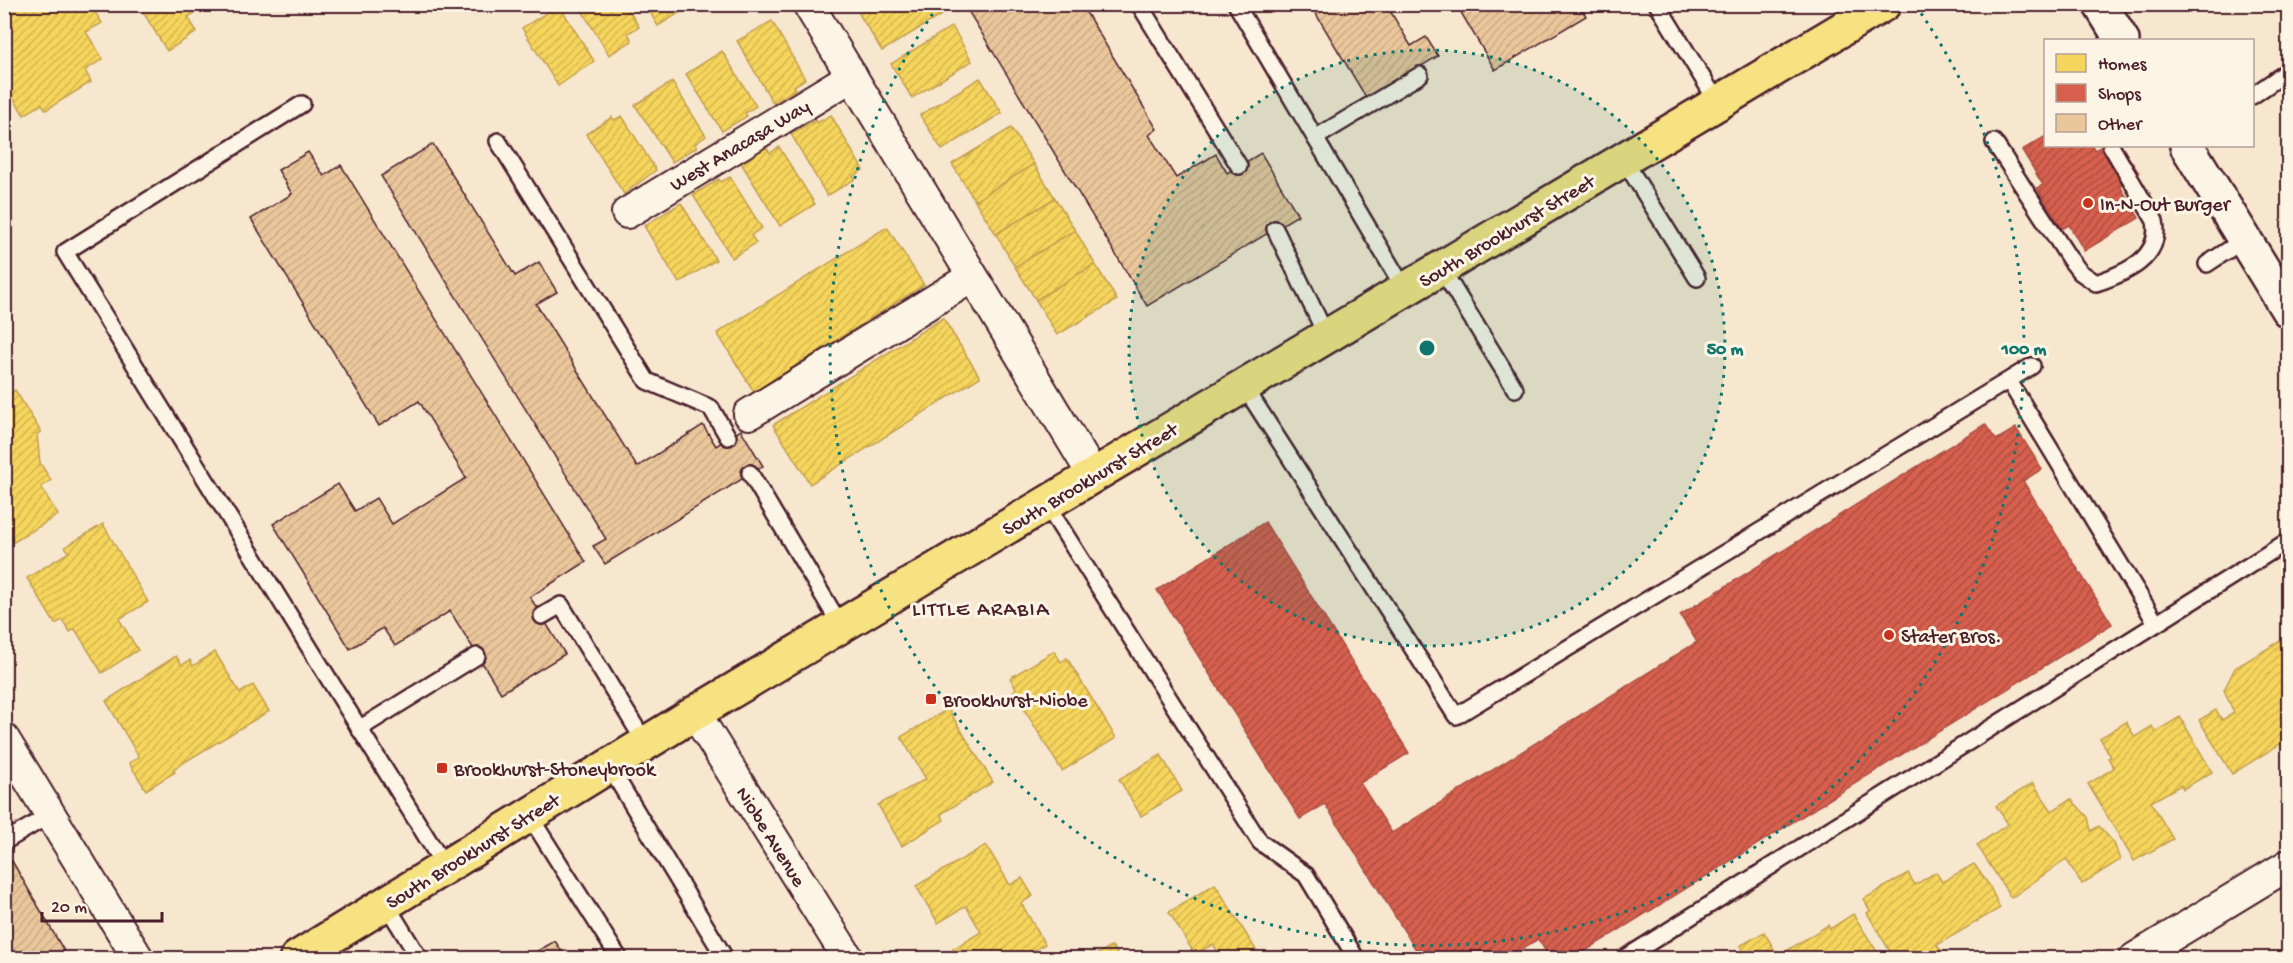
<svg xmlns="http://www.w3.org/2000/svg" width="2293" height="963" font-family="'Gochi Hand',sans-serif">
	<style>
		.homes { fill: url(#homes-hatch); stroke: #c29e4d; stroke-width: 1.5 }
		.shops { fill: url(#shops-hatch); stroke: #ac4c43; stroke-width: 1.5 }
		.building { fill: url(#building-hatch); stroke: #4a1f2b; stroke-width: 1.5 }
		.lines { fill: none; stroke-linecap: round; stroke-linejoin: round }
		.service-casing { stroke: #4a1f2b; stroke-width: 20 }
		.minor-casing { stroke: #4a1f2b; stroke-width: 34 }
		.tertiary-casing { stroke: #4a1f2b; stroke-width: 38 }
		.primary-casing { stroke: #4a1f2b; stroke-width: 38 }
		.service { stroke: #fcf5e5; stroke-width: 15 }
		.minor { stroke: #fcf5e5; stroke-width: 30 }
		.tertiary { stroke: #fcf5e5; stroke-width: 33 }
		.primary { stroke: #f6e281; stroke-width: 33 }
		.ring { fill: none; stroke: #0f766e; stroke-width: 3; stroke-dasharray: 3 6 }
		.poi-dot { fill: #c8321e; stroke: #fcf5e5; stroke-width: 2 }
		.labels { text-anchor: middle; stroke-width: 6; stroke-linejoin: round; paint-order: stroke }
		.street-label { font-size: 20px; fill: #4a1f2b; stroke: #fcf5e5 }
		.poi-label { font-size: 20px; fill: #4a1f2b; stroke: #fcf5e5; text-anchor: start }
		.neighbourhood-label { font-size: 21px; letter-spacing: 1.5px; fill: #4a1f2b; stroke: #fcf5e5 }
		.centre { fill: #0f766e; stroke: #fcf5e5; stroke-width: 3 }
		.ring-label { font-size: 18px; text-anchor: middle; font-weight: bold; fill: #0f766e; stroke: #fcf5e5; stroke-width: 6; stroke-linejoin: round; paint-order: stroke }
	</style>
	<defs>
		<pattern id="homes-hatch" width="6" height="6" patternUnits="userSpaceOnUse" patternTransform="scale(1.5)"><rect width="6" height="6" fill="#f6d55c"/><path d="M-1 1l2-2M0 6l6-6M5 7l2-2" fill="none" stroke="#d4b650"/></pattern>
		<pattern id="shops-hatch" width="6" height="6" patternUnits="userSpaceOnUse" patternTransform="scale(1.5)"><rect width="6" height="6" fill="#d6604d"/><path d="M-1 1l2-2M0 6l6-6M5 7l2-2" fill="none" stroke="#b04f40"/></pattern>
		<pattern id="building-hatch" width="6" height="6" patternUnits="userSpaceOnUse" patternTransform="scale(1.5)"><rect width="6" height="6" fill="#eac79b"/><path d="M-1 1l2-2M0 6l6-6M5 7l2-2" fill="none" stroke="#caaa86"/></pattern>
	</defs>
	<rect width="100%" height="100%" fill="#f7e7cf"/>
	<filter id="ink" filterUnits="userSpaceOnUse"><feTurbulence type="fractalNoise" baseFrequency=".0167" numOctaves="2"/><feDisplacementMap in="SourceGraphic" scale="12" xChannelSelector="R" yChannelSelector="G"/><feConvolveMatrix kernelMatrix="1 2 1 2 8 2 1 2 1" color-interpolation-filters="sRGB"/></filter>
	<g filter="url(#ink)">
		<!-- homes -->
		<g class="homes">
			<path d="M17 4H90L102 23 86 32 103 59 85 70 91 82 46 110 42 104 24 115 4 84V12Z"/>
			<path d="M138 4H208L188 17 197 32 167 51Z"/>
			<path d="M578 4H625L639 27 628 33 632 41 609 55Z"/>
			<path d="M645 4H692V5L658 26Z"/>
			<path d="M873 4H937L943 14 882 51 859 14Z"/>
			<path d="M559 5 594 61 558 86 522 28Z"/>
			<path d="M772 21 805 79 794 86 796 89 773 103 737 41Z"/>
			<path d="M952 26 972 61 912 98 891 64Z"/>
			<path d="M722 51 756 106 745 113 747 116 722 131 686 74Z"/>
			<path d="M980 78 1002 113 942 150 920 115Z"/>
			<path d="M672 82 706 136 695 144 697 147 672 162 635 105Z"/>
			<path d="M831 115 863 170 853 176 855 179 827 196 791 134 815 120 817 123Z"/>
			<path d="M622 116 656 170 624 194 586 134 612 117 614 120Z"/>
			<path d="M1011 128 1034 164 975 201 952 164Z"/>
			<path d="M766 147 770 153 779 147 815 204 780 226 741 163Z"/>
			<path d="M1034 164 1055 198 996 234 975 201Z"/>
			<path d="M730 177 762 228 751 235 756 243 732 258 693 195 719 179 721 182Z"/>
			<path d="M1055 198 1075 230 1015 267 996 234Z"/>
			<path d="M681 203 716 260 679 283 644 226Z"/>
			<path d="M887 227 924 285 754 392 717 333Z"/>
			<path d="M1075 230 1095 264 1036 300 1015 267Z"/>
			<path d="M1095 264 1117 300 1057 335 1036 300Z"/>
			<path d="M943 318 980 377 810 484 773 425Z"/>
			<path d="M15 390 41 432 37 434 40 463 51 480 41 487 58 515 14 542 4 527V397Z"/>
			<path d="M103 524 148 602 119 619 138 650 102 673 75 629 70 632 62 620 55 624 27 578 69 552 65 547Z"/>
			<path d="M2280 641 2288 655V739L2232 774 2199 720 2216 710 2222 720 2234 713 2224 690 2235 668Z"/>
			<path d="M1054 651 1061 662 1067 658 1116 738 1062 771 1013 691 1016 689 1010 678Z"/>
			<path d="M215 652 240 693 253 685 269 711 173 769 175 772 146 790 129 763 139 757 106 701 176 656 182 665 190 660 193 666Z"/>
			<path d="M948 709 993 782 941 814 944 820 902 846 878 805 926 779 901 737Z"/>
			<path d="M2180 717 2212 772 2183 789 2181 785 2151 802 2173 839 2134 861 2088 784 2114 768 2108 758 2111 757 2100 738 2126 722 2135 737 2152 726 2155 732Z"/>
			<path d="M1161 755 1182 791 1141 816 1119 779Z"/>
			<path d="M2033 783 2052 811 2071 799 2088 817 2091 831 2099 826 2114 843 2120 860 2082 884 2066 859 2011 898 1977 845 2008 824 1996 806Z"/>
			<path d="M986 845 1010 885 1022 878 1033 896 1021 903 1045 944 1021 958H959L953 949 981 932 966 906 938 923 916 886Z"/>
			<path d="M1974 864 1989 885 2000 908 1937 945 1946 958H1894L1867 913 1870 911 1864 899 1908 873 1915 885 1936 872 1942 882Z"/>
			<path d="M1215 884 1261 958H1219L1221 957 1213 944 1195 955 1169 912Z"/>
			<path d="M1853 914 1881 958 1785 957 1790 953 1788 950 1828 925 1830 929Z"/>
			<path d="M1764 932 1777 954 1771 958H1748L1740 946Z"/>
			<path d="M1112 946 1120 958H1083L1092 953 1094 956Z"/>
		</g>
		<!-- shops -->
		<g class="shops">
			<path d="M2046 136V146H2092L2095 150 2102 146H2121L2139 173 2120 186 2139 218 2084 251 2069 225 2062 229 2037 188 2043 185 2022 150Z"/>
			<path d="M1985 424 1996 440 2016 428 2042 469 2023 481 2112 624 1574 958H1550L1538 939 1507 958H1421L1325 804 1300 819 1157 590 1265 522 1409 753 1360 783 1392 833 1697 642 1680 615Z"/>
		</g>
		<!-- building -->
		<g class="building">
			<path d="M964 4H1081L1157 129 1149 135 1176 178 1216 154 1227 173 1261 153 1298 215 1147 306Z"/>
			<path d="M1310 4H1386L1411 46 1426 37 1438 56 1367 99Z"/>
			<path d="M1456 4H1579L1586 16 1495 70Z"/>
			<path d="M433 144 515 276 539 262 557 292 536 304 637 467 703 425 716 446 741 430 763 466 605 564 593 546 606 539 381 176Z"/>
			<path d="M308 152 324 176 341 165 586 562 530 597 565 654 501 693 450 611 395 646 383 628 350 649 273 524 338 484 355 511 376 498 392 524 466 478 419 401 379 426 251 219 292 194 278 170Z"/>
			<path d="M12 861 64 951 52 958H4V866Z"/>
			<path d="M555 941 566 958H525Z"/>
		</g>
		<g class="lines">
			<defs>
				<g id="service">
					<path d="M1139 4 1239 166"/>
					<path d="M1236 4 1405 290"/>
					<path d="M1657 4 1718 103"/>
					<path d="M2252 96 2288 71"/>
					<path d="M302 104 65 252 445 867"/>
					<path d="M1315 138 1420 75"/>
					<path d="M498 141 647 381 711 408 728 437"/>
					<path d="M1994 142 2069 258 2080 272 2096 283C2126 273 2162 258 2155 221L2111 146"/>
					<path d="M1624 160 1697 278"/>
					<path d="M1275 229 1327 337"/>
					<path d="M2207 264 2245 239"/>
					<path d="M1441 268 1515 389"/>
					<path d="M2009 381 2156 623"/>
					<path d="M1244 386 1456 716 2032 366"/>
					<path d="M750 473 841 626"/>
					<path d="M1046 504 1260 842 1306 875 1356 958"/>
					<path d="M542 616 561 605 646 744"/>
					<path d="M359 729 477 656"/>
					<path d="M609 766 725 958"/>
					<path d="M529 815 619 958"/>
					<path d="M4 842 51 814"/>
					<path d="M386 904 419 958"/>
					<path d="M1625 958 2288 541"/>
				</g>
				<g id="minor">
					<path d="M808 4 1093 475"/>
					<path d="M627 213 852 76"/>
					<path d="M749 414 972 277"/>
					<path d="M695 713 848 958"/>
					<path d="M4 739 138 958"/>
					<path d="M2135 958 2288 865"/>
				</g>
				<g id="tertiary">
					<path d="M2100 4 2122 40"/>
					<path d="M2187 146 2288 310"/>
				</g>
				<path id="primary" d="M297 958 695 713 1884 4"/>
			</defs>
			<!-- service casing -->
			<use href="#service" class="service-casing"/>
			<!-- minor casing -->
			<use href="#minor" class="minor-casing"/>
			<!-- tertiary casing -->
			<use href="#tertiary" class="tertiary-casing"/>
			<!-- primary casing -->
			<use href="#primary" class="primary-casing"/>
			<!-- service -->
			<use href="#service" class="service"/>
			<!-- minor -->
			<use href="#minor" class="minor"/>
			<!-- tertiary -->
			<use href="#tertiary" class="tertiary"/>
			<!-- primary -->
			<use href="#primary" class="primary"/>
		</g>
	</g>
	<!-- distance rings -->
	<circle cx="1427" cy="348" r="298" fill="#0f766e" fill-opacity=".12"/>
	<g class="ring">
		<circle cx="1427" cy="348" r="298"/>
		<path d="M1916 6A597 597 0 1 1 938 6"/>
	</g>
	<!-- markers -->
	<g class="poi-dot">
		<circle cx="2088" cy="203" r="6"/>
		<circle cx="1889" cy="635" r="6"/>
		<rect x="925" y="693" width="12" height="12" rx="3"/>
		<rect x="436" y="762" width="12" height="12" rx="3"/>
	</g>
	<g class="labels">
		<!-- street labels -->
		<g class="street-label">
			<text transform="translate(739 144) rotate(-31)" y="7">West Anacasa Way</text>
			<text transform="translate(1506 230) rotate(-31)" y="7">South Brookhurst Street</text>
			<text transform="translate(1089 478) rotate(-31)" y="7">South Brookhurst Street</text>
			<text transform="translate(772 836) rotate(58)" y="7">Niobe Avenue</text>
			<text transform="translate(472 850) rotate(-32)" y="7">South Brookhurst Street</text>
		</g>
		<!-- poi labels -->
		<g class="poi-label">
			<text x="2100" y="210">In-N-Out Burger</text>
			<text x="1901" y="642">Stater Bros.</text>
			<text x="943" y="706">Brookhurst-Niobe</text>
			<text x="454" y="775">Brookhurst-Stoneybrook</text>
		</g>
		<!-- neighbourhood labels -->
		<g class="neighbourhood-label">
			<text x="981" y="615">LITTLE ARABIA</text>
		</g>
	</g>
	<circle cx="1427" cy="348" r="9" class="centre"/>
	<g class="ring-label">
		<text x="1725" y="354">50 m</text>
		<text x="2024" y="354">100 m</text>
	</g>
	<!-- margin -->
	<rect width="2293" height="963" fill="none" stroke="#fcf5e5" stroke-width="24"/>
	<rect x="12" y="12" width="2269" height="939" fill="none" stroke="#4a1f2b" stroke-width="2" filter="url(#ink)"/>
	<!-- legend -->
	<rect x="2044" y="39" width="210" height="108" fill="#fcf5e5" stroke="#b59f9b" stroke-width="1.5"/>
	<rect x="2056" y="54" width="30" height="18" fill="#f6d55c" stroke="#b59f9b" stroke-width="1.5"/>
	<text x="2098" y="69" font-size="18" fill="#4a1f2b">Homes</text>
	<rect x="2056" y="84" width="30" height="18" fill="#d6604d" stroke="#b59f9b" stroke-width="1.5"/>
	<text x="2098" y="99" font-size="18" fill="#4a1f2b">Shops</text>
	<rect x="2056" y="114" width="30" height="18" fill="#eac79b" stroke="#b59f9b" stroke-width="1.5"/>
	<text x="2098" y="129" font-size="18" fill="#4a1f2b">Other</text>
	<!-- scale -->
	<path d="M42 912v9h120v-9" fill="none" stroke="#4a1f2b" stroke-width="3"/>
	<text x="51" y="912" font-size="18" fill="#4a1f2b" stroke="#fcf5e5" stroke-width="4.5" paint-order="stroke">20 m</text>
</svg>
